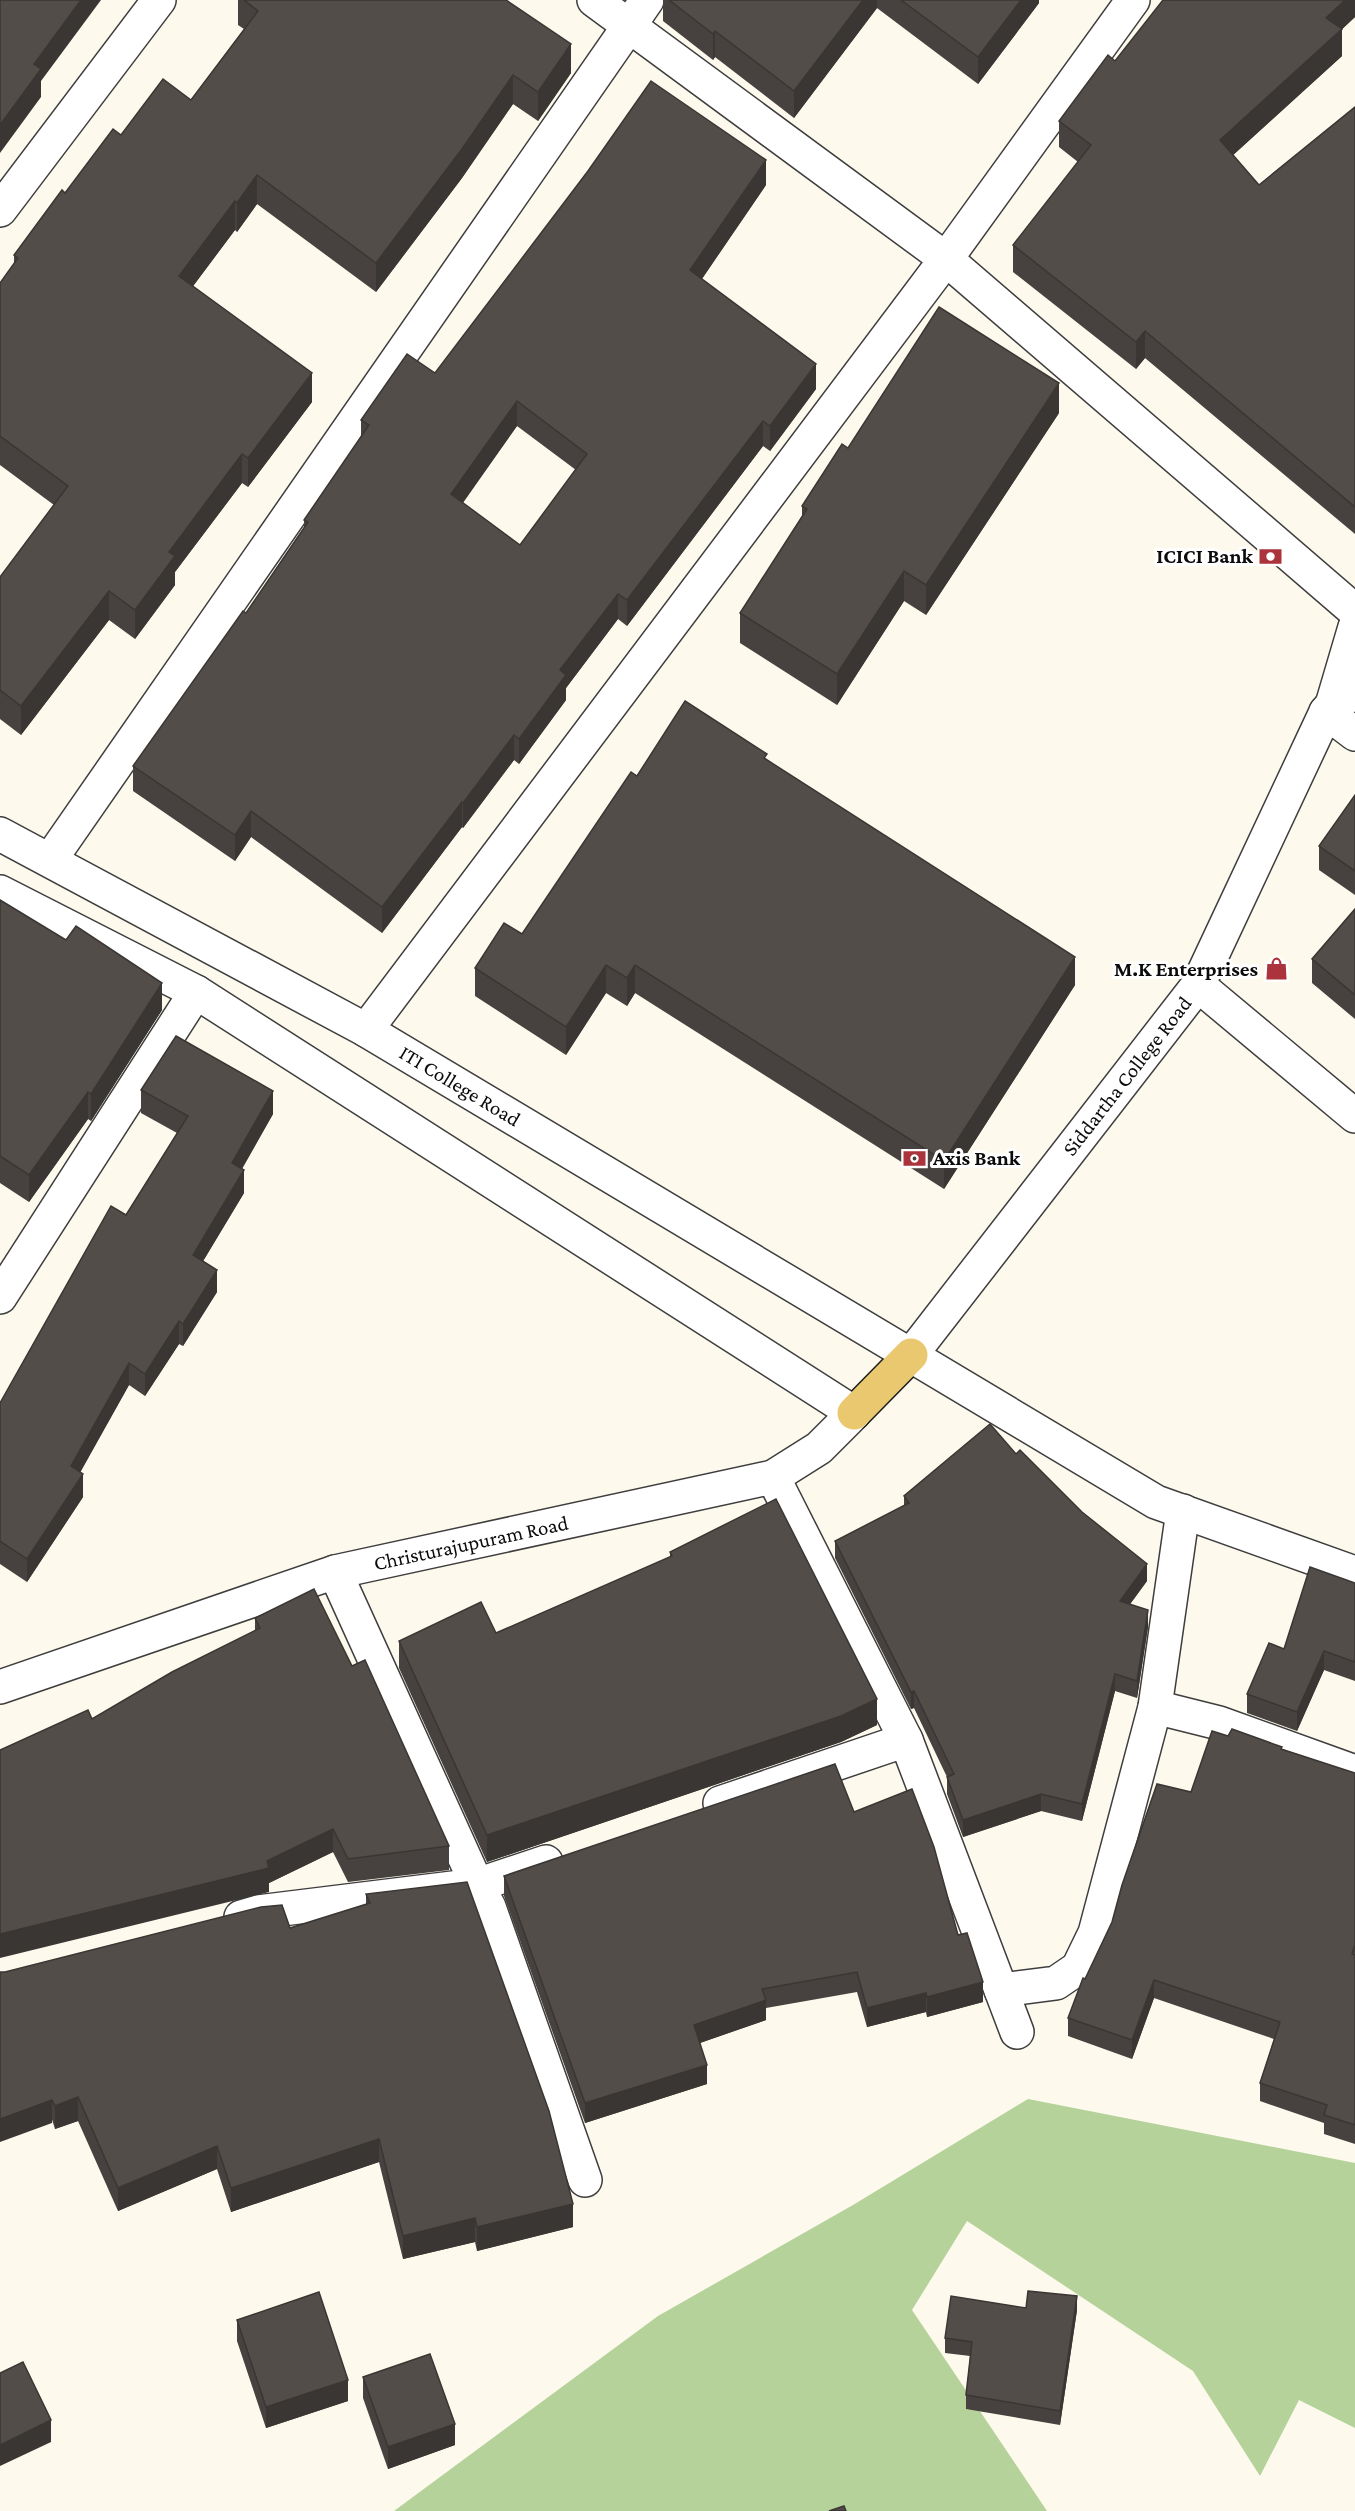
<svg xmlns="http://www.w3.org/2000/svg" width="1355" height="2511" font-family="'Crimson Pro',serif">
	<style>
		.forest { fill: #b5d29b }
		.lines { fill: none; stroke-linecap: round; stroke-linejoin: round }
		.minor-casing { stroke: #3e3e3e; stroke-width: 36 }
		.major-casing { stroke: #1c1c1c; stroke-width: 36 }
		.minor { stroke: #fff; stroke-width: 33 }
		.major { stroke: #e9c870; stroke-width: 33 }
		.wall { fill: #47423f; fill-rule: evenodd }
		.shaded-wall { fill: #3a3633 }
		.building { fill: #534d49; stroke: #3a3633; stroke-width: 1.5; fill-rule: evenodd }
		.labels { text-anchor: middle; stroke-width: 6; stroke-linejoin: round; paint-order: stroke }
		.poi-label { font-size: 21px; font-weight: bold; fill: #0b0b0b; stroke: #fff; text-anchor: end }
		.street-label { font-size: 21px; fill: #0b0b0b; stroke: #fff }
	</style>
	<rect width="100%" height="100%" fill="#fdf9ec"/>
	<!-- forest -->
	<path class="forest" d="M1028 2099 1355 2163V2428L1299 2400 1260 2476 1193 2371 967 2221 912 2310 1047 2511H394L658 2316 853 2205Z"/>
	<g class="lines">
		<defs>
			<g id="minor">
				<path d="M594 0 946 259 1355 611"/>
				<path d="M0 210 159 0"/>
				<path d="M1332 705 1355 627"/>
				<path d="M1326 712 1355 734"/>
				<path d="M0 834 366 1030 1156 1502 1355 1573"/>
				<path d="M50 860 647 0"/>
				<path d="M0 892 196 992 854 1413 819 1448 773 1477 335 1572 0 1687"/>
				<path d="M1198 985 1355 1116"/>
				<path d="M366 1030 946 259 1133 0"/>
				<path d="M0 1297 196 992"/>
				<path d="M911 1355 1198 985 1326 712 1332 705 1355 693"/>
				<path d="M773 1477 906 1740"/>
				<path d="M1183 1511 1155 1707 1219 1723 1355 1772"/>
				<path d="M335 1572 477 1885 489 1907 585 2180"/>
				<path d="M720 1803 906 1740 1017 2032"/>
				<path d="M241 1917 258 1912 477 1885 546 1862"/>
				<path d="M1001 1990 1056 1983 1078 1968 1095 1933 1155 1707"/>
			</g>
			<path id="major" d="M854 1413 911 1355"/>
		</defs>
		<!-- minor casing -->
		<use href="#minor" class="minor-casing"/>
		<!-- major casing -->
		<use href="#major" class="major-casing"/>
		<!-- minor -->
		<use href="#minor" class="minor"/>
		<!-- major -->
		<use href="#major" class="major"/>
	</g>
	<!-- wall -->
	<g class="wall">
		<path d="M238 0H506L571 73 538 121 513 104 462 178 376 292 257 204 237 232 235 230 193 286 312 402 248 487 242 483 175 572V585L135 639 109 620 21 735 0 719V577L54 505 0 465V283L14 264V255L65 193 121 135 191 100 244 29 238 25Z"/>
		<path d="M663 0H1039V3L978 84 877 8 794 118 715 57 713 60 663 21Z"/>
		<path d="M1355 0V17L1342 29V56L1233 155 1259 185 1355 107V534L1145 358 1136 369 1013 272V245L1078 162 1059 147V121L1115 61Z"/>
		<path d="M766 185 702 279 816 389 770 451 763 446 627 626 618 619 566 688V700L519 764 514 760 463 828 462 827 382 933 251 837 235 861 133 791V766L246 613 304 528V520L361 437V420L435 373ZM517 426 576 470 520 545 462 503Z"/>
		<path d="M1059 413 926 615 904 601 837 705 740 643V613L802 516V506L848 448Z"/>
		<path d="M767 760 1075 985 944 1189 635 993 627 1006 606 993 566 1055 475 996V968L522 934 637 776Z"/>
		<path d="M1355 795V895L1319 870V846Z"/>
		<path d="M0 900 162 1010 91 1121 88 1119 29 1202 0 1183Z"/>
		<path d="M1355 909V1019L1312 983V959Z"/>
		<path d="M141 1090 273 1114 242 1169 244 1193 203 1261 217 1292 183 1346 179 1344 145 1396 129 1385 80 1472 83 1497 27 1582 0 1564V1403L126 1215 177 1133 141 1113Z"/>
		<path d="M1016 1454 1147 1581 1130 1604 1148 1627 1137 1698 1115 1691 1082 1821 1041 1811 963 1837 947 1794V1777L914 1708 911 1709 835 1558V1541L904 1506V1496Z"/>
		<path d="M670 1552 877 1725 841 1742 487 1862 399 1668V1641L496 1633 670 1557Z"/>
		<path d="M1355 1583V1681L1324 1670 1297 1731 1247 1713V1694L1284 1649Z"/>
		<path d="M255 1618 352 1666 449 1846V1870L348 1882 333 1852 269 1883V1892L92 1719 255 1631Z"/>
		<path d="M1228 1736 1282 1749 1355 1773V2144L1324 2134V2123L1260 2101V2083L1274 2039 1154 1998 1132 2059 1068 2036V2018L1085 1979 1191 1792Z"/>
		<path d="M854 1812 958 1935 983 2002 927 2017 926 2012 867 2027 857 1992 766 2008V2020L700 2043 707 2084 585 2123 504 1896V1876Z"/>
		<path d="M366 1894 573 2227 477 2251 475 2242 403 2259 379 2162 231 2212 217 2169 118 2211 78 2121 55 2129 5 1972 290 1928 366 1904Z"/>
		<path d="M1026 2308 1077 2310 1060 2425 966 2409V2395L970 2356 945 2353V2338Z"/>
		<path d="M237 2320 348 2401 266 2428 237 2341Z"/>
		<path d="M363 2377 455 2445 388 2469 363 2398Z"/>
	</g>
	<!-- shaded-wall -->
	<g class="shaded-wall">
		<path d="M81 0H101L41 81V97L0 153V125L34 64Z"/>
		<path d="M863 0H877V8L794 118V91Z"/>
		<path d="M1021 0H1039V3L978 84V57Z"/>
		<path d="M1345 0H1355V17L1336 35 1342 29V56L1220 167V140L1326 18Z"/>
		<path d="M715 31V57L713 60V34Z"/>
		<path d="M571 44V73L538 121V92Z"/>
		<path d="M513 75V104L462 178 376 292V263Z"/>
		<path d="M766 160V185L690 296V270Z"/>
		<path d="M257 175V204L237 232V203Z"/>
		<path d="M235 201V230L179 305V276Z"/>
		<path d="M1145 331V358L1136 369V342Z"/>
		<path d="M816 364V389L770 451V426Z"/>
		<path d="M312 373V402L248 487V458Z"/>
		<path d="M1059 383V413L926 615V585Z"/>
		<path d="M517 401V426L451 520V494Z"/>
		<path d="M763 421V446L627 626V600Z"/>
		<path d="M242 454V483L175 572V585L135 639V610L169 552Z"/>
		<path d="M904 571V601L837 705V674Z"/>
		<path d="M109 591V620L21 735V706Z"/>
		<path d="M618 594V619L566 688V700L519 764V739L560 670Z"/>
		<path d="M514 735V760L463 828V803Z"/>
		<path d="M462 802V827L382 933V907Z"/>
		<path d="M251 811V837L235 861V835Z"/>
		<path d="M1075 957V985L944 1189V1161Z"/>
		<path d="M606 965V993L566 1055V1027Z"/>
		<path d="M635 965V993L627 1006V978Z"/>
		<path d="M162 983V1010L91 1121V1094Z"/>
		<path d="M273 1091V1114L232 1186V1163Z"/>
		<path d="M88 1092V1119L29 1202V1175Z"/>
		<path d="M244 1170V1193L193 1278V1255Z"/>
		<path d="M217 1270V1292L183 1346V1324Z"/>
		<path d="M179 1321V1344L145 1396V1374Z"/>
		<path d="M129 1363V1385L71 1489V1466Z"/>
		<path d="M83 1474V1497L27 1582V1559Z"/>
		<path d="M1147 1564V1581L1120 1618V1601Z"/>
		<path d="M1148 1610V1627L1137 1698V1681Z"/>
		<path d="M1324 1651V1670L1297 1731V1712Z"/>
		<path d="M1115 1674V1691L1082 1821V1804Z"/>
		<path d="M914 1691V1708L911 1709V1692Z"/>
		<path d="M877 1699V1725L841 1742 487 1862V1835Z"/>
		<path d="M1041 1794V1811L963 1837V1820Z"/>
		<path d="M333 1829V1852L269 1883V1892L0 1958V1934L267 1861Z"/>
		<path d="M1154 1980V1998L1132 2059V2040Z"/>
		<path d="M983 1982V2002L927 2017V1997Z"/>
		<path d="M926 1993V2012L867 2027V2008Z"/>
		<path d="M766 2000V2020L694 2045V2025Z"/>
		<path d="M707 2065V2084L585 2123V2103Z"/>
		<path d="M78 2097V2121L55 2129V2106Z"/>
		<path d="M52 2100V2123L0 2142V2119Z"/>
		<path d="M379 2139V2162L231 2212V2188Z"/>
		<path d="M217 2146V2169L118 2211V2188Z"/>
		<path d="M573 2204V2227L477 2251V2227Z"/>
		<path d="M475 2218V2242L403 2259V2236Z"/>
		<path d="M1077 2296V2310L1060 2425V2411Z"/>
		<path d="M348 2380V2401L266 2428V2407Z"/>
		<path d="M51 2420V2442L0 2466V2445Z"/>
		<path d="M455 2424V2445L388 2469V2447Z"/>
	</g>
	<!-- building -->
	<g class="building">
		<path d="M0 0H81L34 64 41 69 0 125Z"/>
		<path d="M244 0H506L571 44 538 92 513 75 462 149 376 263 257 175 237 203 235 201 179 276 312 373 248 458 242 454 169 552 175 556 135 610 109 591 21 706 0 690V577L68 486 0 436V283L18 258 14 255 62 190 65 193 113 129 121 135 163 79 191 100 258 11Z"/>
		<path d="M669 0H863L794 91 715 31 713 34Z"/>
		<path d="M901 0H1021L978 57Z"/>
		<path d="M1163 0H1345L1326 18 1342 29 1220 140 1259 185 1355 107V507L1145 331 1136 342 1013 245 1091 145 1059 121 1108 55 1115 61Z"/>
		<path d="M651 81 766 160 690 270 816 364 770 426 763 421 627 600 618 594 560 670 566 675 519 739 514 735 463 803 462 802 382 907 251 811 235 835 133 766 243 611 246 613 308 522 304 520 369 425 361 420 407 354 435 373 588 171ZM517 401 587 454 520 545 451 494Z"/>
		<path d="M939 307 1059 383 926 585 904 571 837 674 740 613 807 509 802 506 842 444 848 448Z"/>
		<path d="M685 701 767 754 764 758 1075 957 944 1161 635 965 627 978 606 965 566 1027 475 968 504 923 522 934 631 772 637 776Z"/>
		<path d="M1355 795V871L1319 846Z"/>
		<path d="M0 900 66 940 76 926 162 983 91 1094 88 1092 29 1175 0 1156Z"/>
		<path d="M1355 909V995L1312 959Z"/>
		<path d="M176 1036 273 1091 232 1163 244 1170 193 1255 217 1270 183 1324 179 1321 145 1374 129 1363 71 1466 83 1474 27 1559 0 1541V1403L111 1206 126 1215 188 1116 141 1090Z"/>
		<path d="M990 1424 1016 1454 1020 1450 1082 1512 1147 1564 1120 1601 1148 1610 1137 1681 1115 1674 1082 1804 1041 1794 963 1820 947 1777 954 1774 914 1691 911 1692 835 1541 909 1503 904 1496Z"/>
		<path d="M776 1499 877 1699 841 1716 487 1835 399 1641 481 1602 496 1633 672 1556 670 1552Z"/>
		<path d="M1310 1567 1355 1583V1662L1324 1651 1297 1712 1247 1694 1269 1643 1284 1649Z"/>
		<path d="M314 1589 352 1666 365 1660 449 1846 348 1859 333 1829 267 1861 269 1868 0 1934V1750L88 1710 92 1719 172 1672 260 1628 255 1618Z"/>
		<path d="M1232 1729 1282 1747 1281 1749 1355 1773V1945L1352 1954 1355 1955V2125L1324 2115 1327 2105 1260 2083 1280 2022 1154 1980 1132 2040 1068 2018 1083 1978 1085 1979 1112 1922 1122 1885 1157 1784 1191 1792 1212 1731 1228 1736Z"/>
		<path d="M835 1764 854 1812 912 1789 934 1847 958 1935 967 1933 983 1982 927 1997 926 1993 867 2008 857 1972 762 1989 766 2000 694 2025 707 2065 585 2103 504 1876Z"/>
		<path d="M467 1882 549 2111 573 2204 477 2227 475 2218 403 2236 379 2139 231 2188 217 2146 118 2188 78 2097 55 2106 52 2100 0 2119V1972H5L261 1907 282 1905 290 1928 370 1903 366 1894Z"/>
		<path d="M1028 2291 1077 2296 1060 2411 966 2395 972 2342 945 2338 951 2296 1026 2308Z"/>
		<path d="M319 2292 348 2380 266 2407 237 2320Z"/>
		<path d="M430 2354 455 2424 388 2447 363 2377Z"/>
		<path d="M23 2362 51 2420 0 2445V2373Z"/>
		<path d="M844 2506 846 2511H829Z"/>
	</g>
	<!-- icons -->
	<defs>
		<symbol id="bank-bare" viewBox="-9 -9 18 18"><path d="M-6-4H6V4H-6ZM0-2.3a2.3 2.3 0 1 0 0 4.6a2.3 2.3 0 1 0 0-4.6Z" fill="#ab333c" stroke="#fff" stroke-width="2.5" paint-order="stroke"/></symbol>
		<symbol id="shop-bare" viewBox="-9 -9 18 18"><path d="M-5-2.5h2.3a2.7 3.5 0 0 1 5.4 0H5L5.5 6h-11ZM-1.5-2.5h3a1.5 2.3 0 0 0-3 0Z" fill="#ab333c" stroke="#fff" stroke-width="2.5" paint-order="stroke"/></symbol>
	</defs>
	<g fill-rule="evenodd">
		<use href="#bank-bare" x="1254" y="540" width="33" height="33"/>
		<use href="#shop-bare" x="1260" y="952" width="33" height="33"/>
		<use href="#bank-bare" x="898" y="1142" width="33" height="33"/>
	</g>
	<g class="labels">
		<!-- poi labels -->
		<g class="poi-label">
			<text x="1253" y="563">ICICI Bank</text>
			<text x="1258" y="976">M.K Enterprises</text>
			<text x="933" y="1165" text-anchor="start">Axis Bank</text>
		</g>
		<!-- street labels -->
		<g class="street-label">
			<text transform="translate(1127 1076) rotate(-52)" y="7">Siddartha College Road</text>
			<text transform="translate(460 1086) rotate(31)" y="7">ITI College Road</text>
			<text transform="translate(471 1543) rotate(-12)" y="7">Christurajupuram Road</text>
		</g>
	</g>
</svg>
